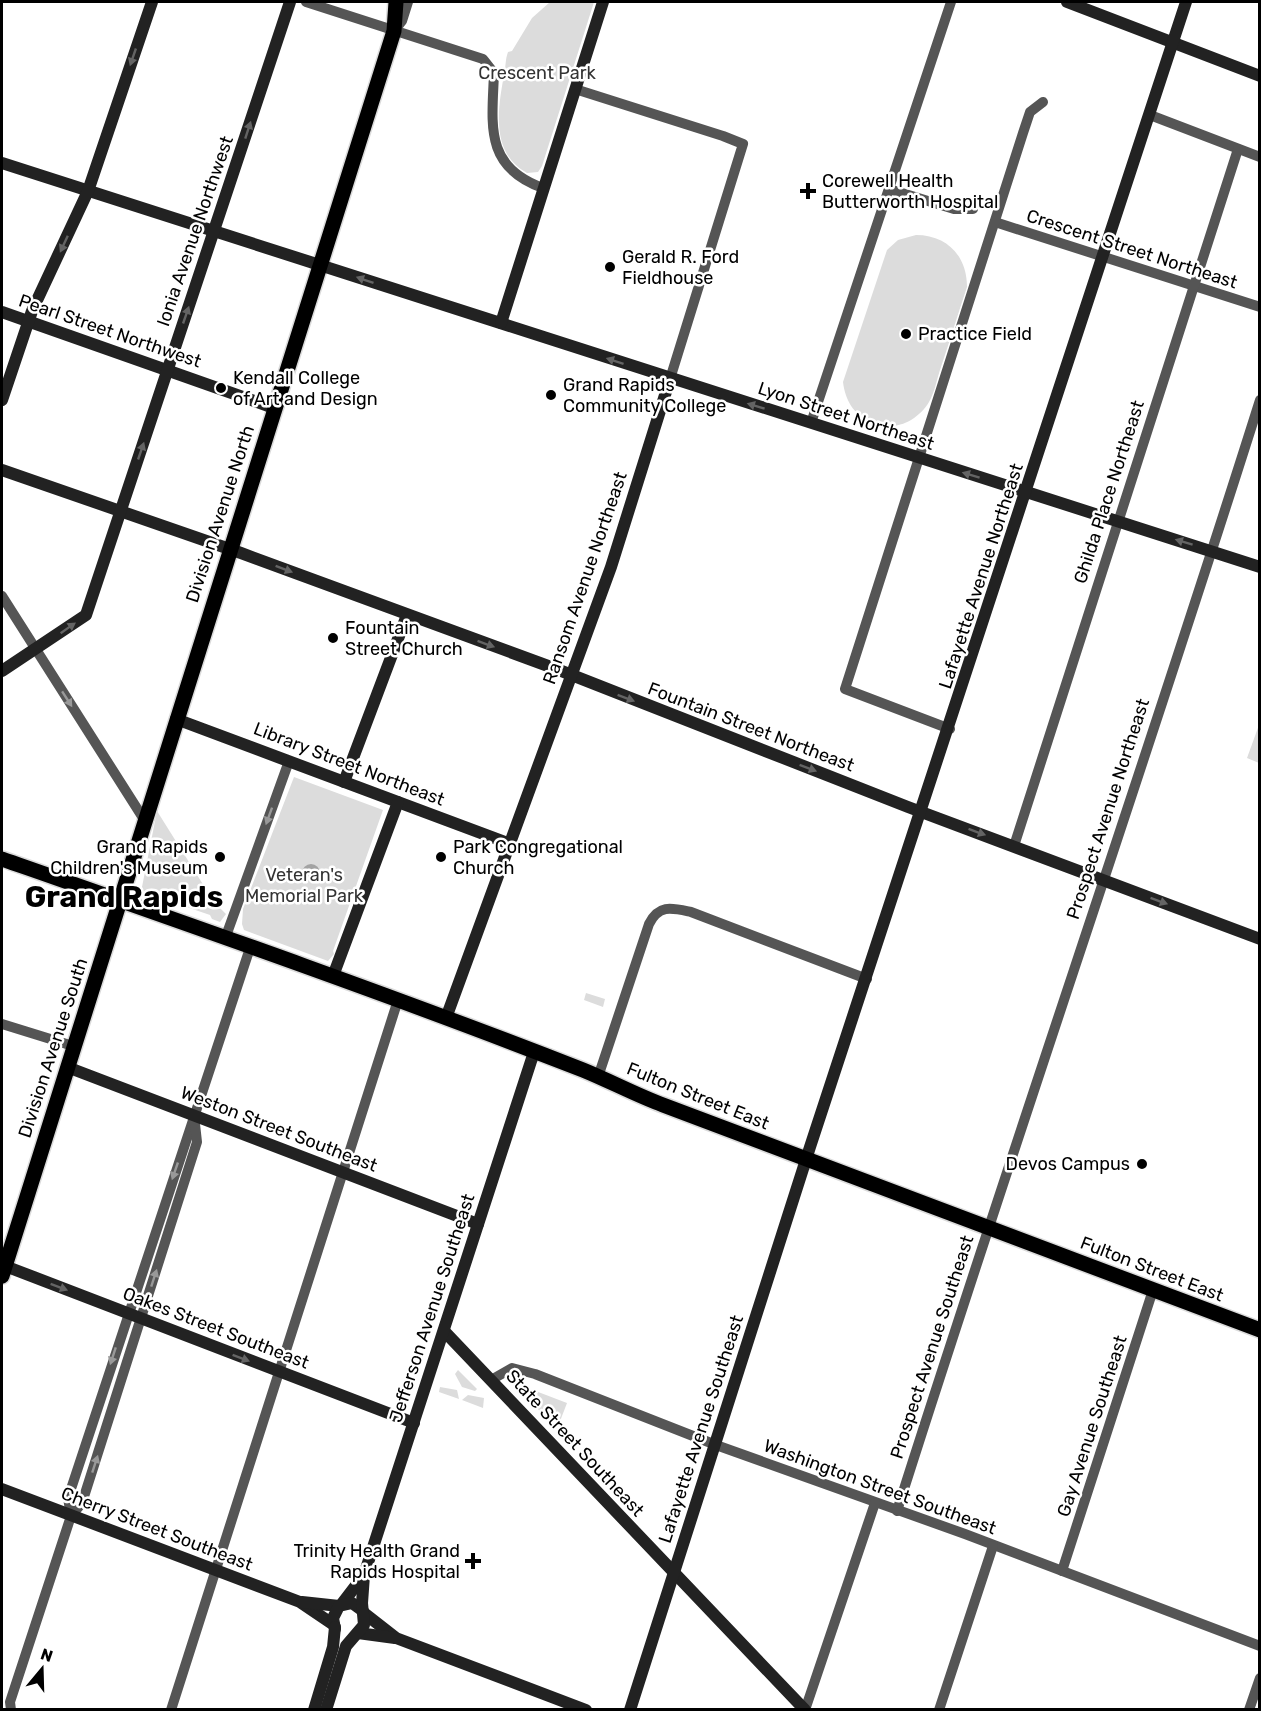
<svg xmlns="http://www.w3.org/2000/svg" width="1261" height="1711" font-family="Rubik,sans-serif">
	<style>
		.green { fill: #dcdcdc }
		.water { fill: #a3a3a3 }
		.lines { fill: none; stroke-linecap: round; stroke-linejoin: round }
		.primary-casing { stroke: #dbdbdb; stroke-width: 18 }
		.street { stroke: #555; stroke-width: 10 }
		.secondary { stroke: #222; stroke-width: 12 }
		.primary { stroke: #000; stroke-width: 15 }
		.oneway { fill: #646464 }
		.oneway2 { fill: #999 }
		.poi-dot { fill: #000; stroke: #fff; stroke-width: 2 }
		.labels { text-anchor: middle; stroke-width: 5; stroke-linejoin: round; paint-order: stroke }
		.park-label { font-size: 18px; fill: #333; stroke: #fff }
		.poi-label { font-size: 18px; fill: #000; stroke: #fff; text-anchor: start }
		.street-label { font-size: 18px; fill: #000; stroke: #fff }
		.town-label { font-size: 30px; font-weight: bold; fill: #000; stroke: #fff }
	</style>
	<rect width="100%" height="100%" fill="#fff"/>
	<!-- green -->
	<g class="green">
		<path d="M550 2H594L542 166 538 172 527 173C490 153 498 108 504 75 506 67 505 60 508 52L512 51 532 18Z"/>
		<path d="M916 235C947 235 967 256 967 287 958 314 950 340 941 367 937 378 935 392 929 402 917 422 892 433 870 422 853 414 845 399 843 382L887 250 898 240Z"/>
		<path d="M1259 725V763L1247 758Z"/>
		<path d="M294 777 383 810 333 951 334 954 328 961 244 930 242 924 243 909Z"/>
		<path d="M157 811 214 902 226 914 220 922 212 919 210 915 163 899 159 901 141 892Z"/>
		<path d="M586 993 605 999 603 1007 584 1000Z"/>
		<path d="M458 1370 477 1389 475 1391 462 1387 455 1374Z"/>
		<path d="M512 1382 567 1403 557 1429Z"/>
		<path d="M440 1387 457 1390 459 1399 439 1392Z"/>
		<path d="M468 1395 484 1398 483 1408 462 1400Z"/>
	</g>
	<!-- water -->
	<circle class="water" cx="311" cy="873" r="9"/>
	<g class="lines">
		<defs>
			<g id="primary">
				<path d="M2 859C196 927 391 995 583 1070 610 1081 636 1095 663 1105L1260 1330"/>
				<path d="M2 1276 394 31 396 2"/>
			</g>
		</defs>
		<!-- primary casing -->
		<use href="#primary" class="primary-casing"/>
		<!-- street -->
		<g class="street">
			<path d="M306 2 483 59 494 73C492 125 484 167 543 188"/>
			<path d="M394 31 402 21 408 2"/>
			<path d="M575 89 723 136 743 144 670 379"/>
			<path d="M1150 115 1260 157"/>
			<path d="M889 189 954 209H973"/>
			<path d="M995 222 1260 307"/>
			<path d="M811 423 951 2"/>
			<path d="M2 596 145 821"/>
			<path d="M950 729 845 689 1023 133 1030 112 1043 102"/>
			<path d="M1014 846 1238 149"/>
			<path d="M226 936 289 761"/>
			<path d="M2 1024 73 1046"/>
			<path d="M598 1077 649 924C659 904 672 908 691 912L867 979"/>
			<path d="M491 1380 512 1368 535 1374 716 1445 965 1534 1260 1646"/>
			<path d="M897 1511C1015 1139 1143 771 1260 400"/>
			<path d="M71 1516 68 1498 251 945"/>
			<path d="M1062 1571 1153 1290"/>
			<path d="M11 1710 10 1702 71 1516 82 1503 197 1142 194 1115"/>
			<path d="M171 1710 398 1000"/>
			<path d="M805 1710 875 1503"/>
			<path d="M939 1710 993 1546"/>
			<path d="M1249 1710 1260 1678"/>
		</g>
		<!-- secondary -->
		<g class="secondary">
			<path d="M1067 2 1260 76"/>
			<path d="M2 163 1260 567"/>
			<path d="M2 312 274 408"/>
			<path d="M501 323 603 2"/>
			<path d="M2 400 32 311 88 191 152 2"/>
			<path d="M2 470 241 553 559 670 908 807 1260 939"/>
			<path d="M2 671 86 615 290 2"/>
			<path d="M176 719 510 844"/>
			<path d="M344 782 407 615"/>
			<path d="M333 976 398 802"/>
			<path d="M446 1018 611 567 670 379"/>
			<path d="M67 1067 478 1224"/>
			<path d="M5 1266 414 1423"/>
			<path d="M444 1331 805 1710"/>
			<path d="M2 1489 300 1602 334 1625"/>
			<path d="M302 1602 339 1606"/>
			<path d="M341 1605 364 1575"/>
			<path d="M364 1613 396 1638 586 1710"/>
			<path d="M335 1629 333 1618 339 1606 352 1603 363 1611"/>
			<path d="M358 1633 395 1638"/>
			<path d="M314 1710 333 1647 335 1627"/>
			<path d="M326 1710 346 1646 364 1625 362 1603 364 1575 534 1052"/>
			<path d="M630 1710 810 1147 1186 2"/>
		</g>
		<!-- primary -->
		<use href="#primary" class="primary"/>
	</g>
	<!-- one-way arrows -->
	<defs><path id="oneway-solid" d="M-6-.8H1V-3.2L6.5 0L1 3.2V.8H-6Z" transform="scale(1.5)"/></defs>
	<g class="oneway">
		<use href="#oneway-solid" transform="translate(133 57) rotate(109)"/>
		<use href="#oneway-solid" transform="translate(248 130) rotate(-72)"/>
		<use href="#oneway-solid" transform="translate(64 244) rotate(115)"/>
		<use href="#oneway-solid" transform="translate(365 280) rotate(-161)"/>
		<use href="#oneway-solid" transform="translate(186 315) rotate(-71)"/>
		<use href="#oneway-solid" transform="translate(615 361) rotate(-162)"/>
		<use href="#oneway-solid" transform="translate(756 406) rotate(-163)"/>
		<use href="#oneway-solid" transform="translate(141 451) rotate(-71)"/>
		<use href="#oneway-solid" transform="translate(971 475) rotate(-163)"/>
		<use href="#oneway-solid" transform="translate(1184 542) rotate(-163)"/>
		<use href="#oneway-solid" transform="translate(284 569) rotate(21)"/>
		<use href="#oneway-solid" transform="translate(68 628) rotate(-35)"/>
		<use href="#oneway-solid" transform="translate(486 644) rotate(20)"/>
		<use href="#oneway-solid" transform="translate(626 698) rotate(21)"/>
		<use href="#oneway-solid" transform="translate(808 768) rotate(21)"/>
		<use href="#oneway-solid" transform="translate(977 832) rotate(20)"/>
		<use href="#oneway-solid" transform="translate(1159 901) rotate(20)"/>
		<use href="#oneway-solid" transform="translate(59 1287) rotate(21)"/>
		<use href="#oneway-solid" transform="translate(241 1358) rotate(21)"/>
	</g>
	<g class="oneway2">
		<use href="#oneway-solid" transform="translate(67 699) rotate(57)"/>
		<use href="#oneway-solid" transform="translate(269 816) rotate(110)"/>
		<use href="#oneway-solid" transform="translate(175 1171) rotate(109)"/>
		<use href="#oneway-solid" transform="translate(154 1278) rotate(-72)"/>
		<use href="#oneway-solid" transform="translate(113 1356) rotate(108)"/>
		<use href="#oneway-solid" transform="translate(95 1464) rotate(-72)"/>
	</g>
	<!-- markers -->
	<g class="poi-dot">
		<path d="M805 182h6v6h6v6h-6v6h-6v-6h-6v-6h6z"/>
		<circle cx="610" cy="267" r="6"/>
		<circle cx="906" cy="334" r="6"/>
		<circle cx="221" cy="388" r="6"/>
		<circle cx="551" cy="395" r="6"/>
		<circle cx="333" cy="638" r="6"/>
		<circle cx="220" cy="857" r="6"/>
		<circle cx="441" cy="857" r="6"/>
		<circle cx="1142" cy="1164" r="6"/>
		<path d="M470 1552h6v6h6v6h-6v6h-6v-6h-6v-6h6z"/>
	</g>
	<g class="labels">
		<!-- park labels -->
		<g class="park-label">
			<text x="537" y="79">Crescent Park</text>
			<text x="304" y="881">Veteran's<tspan x="304" dy="21">Memorial Park</tspan></text>
		</g>
		<!-- poi labels -->
		<g class="poi-label">
			<text x="822" y="187">Corewell Health<tspan x="822" dy="21">Butterworth Hospital</tspan></text>
			<text x="622" y="263">Gerald R. Ford<tspan x="622" dy="21">Fieldhouse</tspan></text>
			<text x="918" y="340">Practice Field</text>
			<text x="233" y="384">Kendall College<tspan x="233" dy="21">of Art and Design</tspan></text>
			<text x="563" y="391">Grand Rapids<tspan x="563" dy="21">Community College</tspan></text>
			<text x="345" y="634">Fountain<tspan x="345" dy="21">Street Church</tspan></text>
			<text x="208" y="853" text-anchor="end">Grand Rapids<tspan x="208" dy="21">Children's Museum</tspan></text>
			<text x="453" y="853">Park Congregational<tspan x="453" dy="21">Church</tspan></text>
			<text x="1130" y="1170" text-anchor="end">Devos Campus</text>
			<text x="460" y="1557" text-anchor="end">Trinity Health Grand<tspan x="460" dy="21">Rapids Hospital</tspan></text>
		</g>
		<!-- street labels -->
		<g class="street-label">
			<text transform="translate(195 231) rotate(-71)" y="6">Ionia Avenue Northwest</text>
			<text transform="translate(1132 249) rotate(18)" y="6">Crescent Street Northeast</text>
			<text transform="translate(110 331) rotate(19)" y="6">Pearl Street Northwest</text>
			<text transform="translate(846 416) rotate(18)" y="6">Lyon Street Northeast</text>
			<text transform="translate(1109 492) rotate(-72)" y="6">Ghilda Place Northeast</text>
			<text transform="translate(220 514) rotate(-72)" y="6">Division Avenue North</text>
			<text transform="translate(981 576) rotate(-72)" y="6">Lafayette Avenue Northeast</text>
			<text transform="translate(585 578) rotate(-71)" y="6">Ransom Avenue Northeast</text>
			<text transform="translate(751 727) rotate(21)" y="6">Fountain Street Northeast</text>
			<text transform="translate(349 764) rotate(21)" y="6">Library Street Northeast</text>
			<text transform="translate(1108 809) rotate(-72)" y="6">Prospect Avenue Northeast</text>
			<text transform="translate(53 1048) rotate(-72)" y="6">Division Avenue South</text>
			<text transform="translate(698 1096) rotate(22)" y="6">Fulton Street East</text>
			<text transform="translate(279 1129) rotate(21)" y="6">Weston Street Southeast</text>
			<text transform="translate(1152 1269) rotate(21)" y="6">Fulton Street East</text>
			<text transform="translate(432 1308) rotate(-72)" y="6">Jefferson Avenue Southeast</text>
			<text transform="translate(216 1328) rotate(21)" y="6">Oakes Street Southeast</text>
			<text transform="translate(932 1347) rotate(-72)" y="6">Prospect Avenue Southeast</text>
			<text transform="translate(1092 1426) rotate(-72)" y="6">Gay Avenue Southeast</text>
			<text transform="translate(701 1429) rotate(-72)" y="6">Lafayette Avenue Southeast</text>
			<text transform="translate(575 1443) rotate(47)" y="6">State Street Southeast</text>
			<text transform="translate(880 1487) rotate(20)" y="6">Washington Street Southeast</text>
			<text transform="translate(157 1529) rotate(21)" y="6">Cherry Street Southeast</text>
		</g>
		<!-- town labels -->
		<g class="town-label">
			<text x="124" y="907">Grand Rapids</text>
		</g>
	</g>
	<!-- border -->
	<rect width="1261" height="1711" fill="none" stroke="#000000" stroke-width="6"/>
	<!-- north arrow -->
	<g transform="translate(42 1669) rotate(19)" stroke="#ffffff" stroke-width="4.5" paint-order="stroke">
	<path d="M0-4.5L10 22L0 15L-10 22Z" fill="#000000"/>
	<text y="-9" font-size="16" font-weight="bold" text-anchor="middle" fill="#000000">N</text>
	</g>
</svg>
